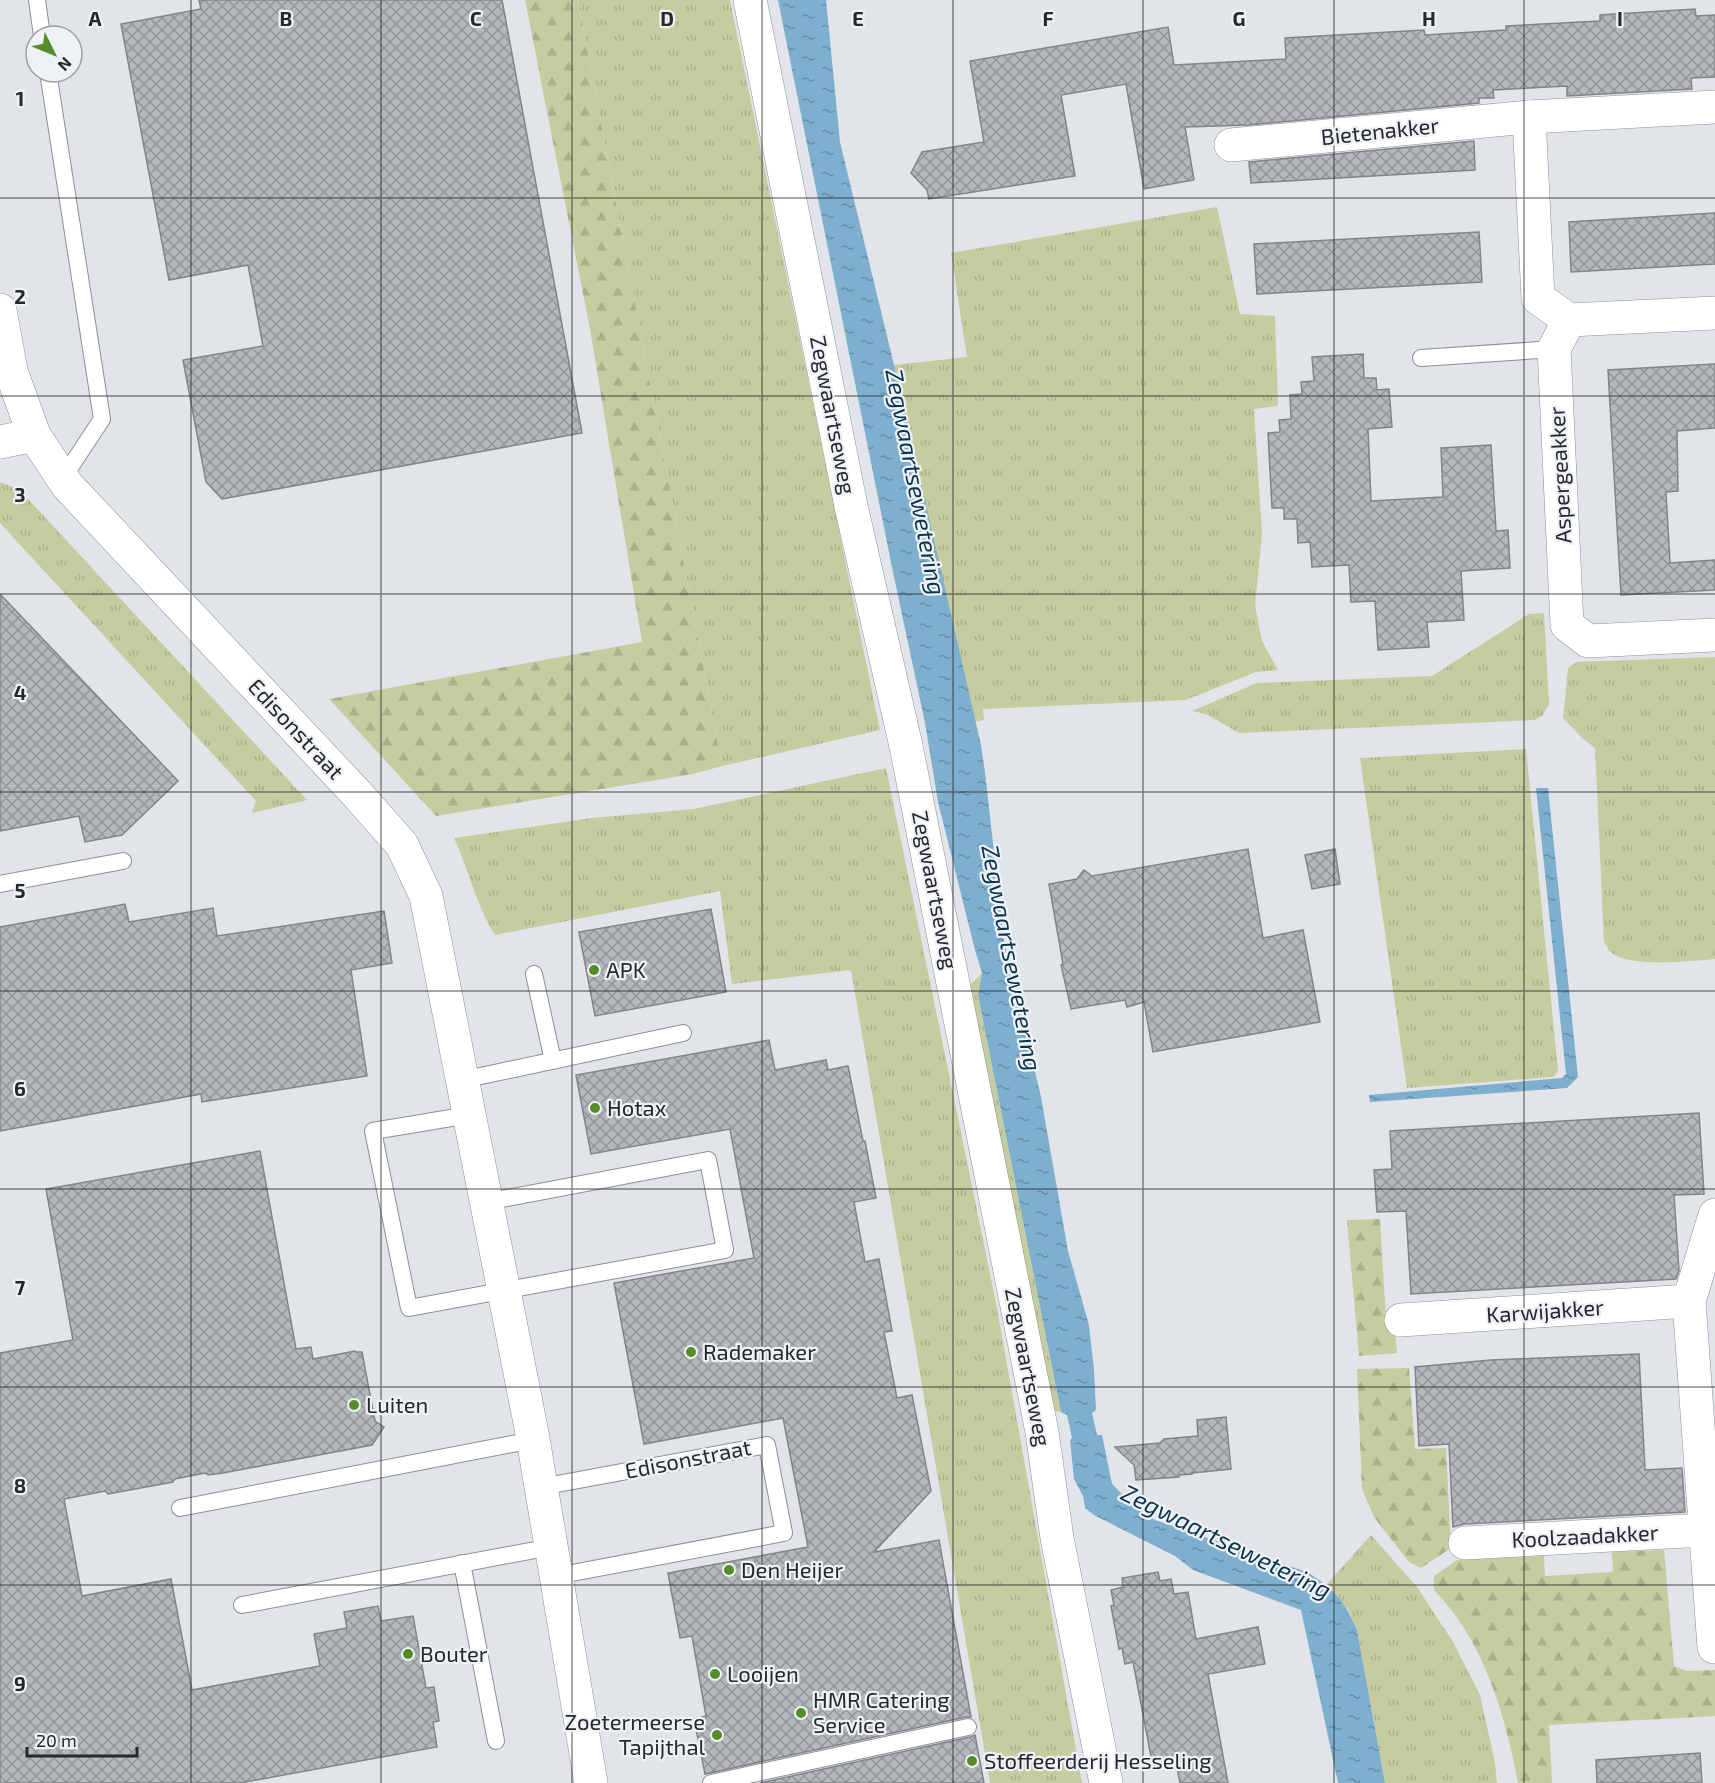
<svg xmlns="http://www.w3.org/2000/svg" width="1715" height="1783" font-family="'Exo 2',sans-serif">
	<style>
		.grass { fill: url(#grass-tufts) }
		.forest { fill: url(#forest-firs) }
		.water { fill: url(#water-ripples) }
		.building { fill: url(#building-cross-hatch); stroke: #818488; stroke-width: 1.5 }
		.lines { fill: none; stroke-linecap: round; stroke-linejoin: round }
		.lane-casing { stroke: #8c9093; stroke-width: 18 }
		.street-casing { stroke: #8c9093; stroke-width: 34 }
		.secondary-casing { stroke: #8c9093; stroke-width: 34 }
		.lane { stroke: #fff; stroke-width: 16 }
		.street { stroke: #fff; stroke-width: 33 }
		.secondary { stroke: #fff; stroke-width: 33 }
		.grid { fill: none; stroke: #262829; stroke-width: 1.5; stroke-opacity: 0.55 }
		.poi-dot { fill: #558c27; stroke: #eef1f5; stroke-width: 2 }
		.labels { text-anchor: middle; stroke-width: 4.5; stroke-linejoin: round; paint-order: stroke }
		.street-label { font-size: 22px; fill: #262829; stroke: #eef1f5 }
		.poi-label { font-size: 22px; fill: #262829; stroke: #eef1f5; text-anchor: start }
		.water-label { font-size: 24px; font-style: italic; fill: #09344a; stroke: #eef1f5 }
		.grid-label { font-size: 20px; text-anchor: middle; font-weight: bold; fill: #262829; stroke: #eef1f5; stroke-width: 4.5; stroke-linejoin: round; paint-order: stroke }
	</style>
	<defs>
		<pattern id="grass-tufts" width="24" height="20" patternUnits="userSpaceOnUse" patternTransform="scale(1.5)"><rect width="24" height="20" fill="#c5cda0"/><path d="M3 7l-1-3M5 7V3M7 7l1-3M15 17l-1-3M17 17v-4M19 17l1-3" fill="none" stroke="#a9b08a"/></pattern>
		<pattern id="forest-firs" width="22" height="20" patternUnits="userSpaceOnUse" patternTransform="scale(1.5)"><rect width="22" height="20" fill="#c5cda0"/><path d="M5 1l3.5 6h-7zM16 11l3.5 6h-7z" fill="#a9b08a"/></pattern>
		<pattern id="water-ripples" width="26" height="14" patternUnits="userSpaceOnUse" patternTransform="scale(1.5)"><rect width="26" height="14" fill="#7eafcf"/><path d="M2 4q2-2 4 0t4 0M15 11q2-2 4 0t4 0" fill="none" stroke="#678ea8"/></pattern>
		<pattern id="building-cross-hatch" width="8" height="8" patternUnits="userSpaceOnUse" patternTransform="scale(1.5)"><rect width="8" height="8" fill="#b4b8bb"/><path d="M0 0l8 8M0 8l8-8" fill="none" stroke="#929698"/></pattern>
	</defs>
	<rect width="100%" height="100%" fill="#e1e4e8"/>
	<!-- grass -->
	<g class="grass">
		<path d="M578 0H730L880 730 722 766Z"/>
		<path d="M1217 207 1240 314 1275 316 1278 406 1254 409 1262 534 1255 606 1262 641 1278 670 1256 672 1186 700 983 709 984 720 975 722 894 365 967 357 951 253Z"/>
		<path d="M0 482 15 488 28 499 307 800 252 813 256 801 0 523Z"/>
		<path d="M1544 613 1549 704 1543 715 1535 720 1239 733 1206 714 1192 711 1257 683 1432 676 1529 614Z"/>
		<path d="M1715 657V959C1692 961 1630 968 1612 953 1609 951 1606 945 1604 942L1595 748 1582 738 1563 718 1568 668 1576 662Z"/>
		<path d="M1526 749 1558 1071 1553 1077 1407 1088 1360 758Z"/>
		<path d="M886 768 995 1298 1082 1783H990L851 970 732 984 720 891 495 935C476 905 469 870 454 838L592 818 694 809Z"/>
		<path d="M982 973 978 995 1061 1412 1051 1410 968 987Z"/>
		<path d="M1371 1535 1417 1587 1453 1642 1480 1695 1495 1763 1497 1783H1385L1357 1630 1349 1611 1327 1584Z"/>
	</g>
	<!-- forest -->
	<g class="forest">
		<path d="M525 0H578L722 766 693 774 436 816 329 699 642 642 590 329Z"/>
		<path d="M1380 1219 1386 1320H1394L1397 1353 1359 1356 1347 1220Z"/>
		<path d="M1409 1368 1415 1449 1446 1448 1451 1548 1421 1568 1409 1562 1374 1517 1362 1489 1357 1369Z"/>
		<path d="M1664 1550 1674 1666 1687 1671 1715 1670V1716L1549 1725 1552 1783H1518C1505 1714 1484 1641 1434 1590V1576L1457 1560 1544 1556 1545 1576 1613 1572 1612 1552Z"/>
	</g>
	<!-- water -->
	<g class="water">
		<path d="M778 0H826L840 142 894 365 981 745 985 772 1004 941 1041 1097 1068 1251 1089 1325 1094 1370 1096 1410 1092 1413 1097 1435H1102L1112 1484 1134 1506 1155 1520 1307 1572C1333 1588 1345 1601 1357 1630L1385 1783H1338L1301 1610 1193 1570 1175 1556 1094 1515 1085 1508 1083 1496 1074 1479 1070 1440 1072 1438 1067 1415 1061 1412 978 995 982 973 975 950 938 802 925 723 893 572Z"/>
		<path d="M1536 788H1548L1578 1077 1567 1088 1370 1102 1369 1095 1562 1078 1566 1074Z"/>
	</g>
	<!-- building -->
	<g class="building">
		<path d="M199 0H502L582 433 222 499 206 482 183 360 263 346 248 265 169 280 121 24 201 9Z"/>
		<path d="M1695 9 1696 16 1715 15V77L1691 78 1692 89 1567 96V86L1493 90 1494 98H1479V103L1248 125 1185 127 1194 180 1144 189 1126 84 1061 95 1075 176 929 199 927 190 911 173 922 152 984 142 970 61 1168 27 1174 65 1286 59 1285 38 1424 30 1425 35 1506 30V26L1600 21V15Z"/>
		<path d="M1474 141 1475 170 1251 183 1249 162Z"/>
		<path d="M1715 213V264L1571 272 1569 222Z"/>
		<path d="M1479 232 1482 282 1257 294 1254 244Z"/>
		<path d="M1363 354 1364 378H1376L1377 390 1389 389 1392 427 1368 429 1371 501 1443 497 1441 448 1491 445 1496 531 1508 530 1510 568 1461 571 1464 620 1427 622 1429 647 1378 650 1375 601 1351 602 1349 565 1312 567 1310 542 1298 543 1297 519H1284V508H1272L1268 433 1280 432 1279 420 1291 419 1290 395 1302 394 1301 382 1314 381 1312 357Z"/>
		<path d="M1715 364V428L1677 431 1678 491 1666 492 1670 563 1715 560V590L1621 595 1608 370Z"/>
		<path d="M0 594 178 781 122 835 85 842 79 816 0 831Z"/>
		<path d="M1248 849 1263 938 1303 930 1320 1022 1153 1052 1144 1002 1127 1007 1125 1000 1071 1009 1061 965 1063 964 1049 884 1077 879 1084 870 1092 876Z"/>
		<path d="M1335 849 1340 884 1312 889 1305 855Z"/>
		<path d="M125 904 129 922 213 908 217 936 384 911 392 963 351 970 367 1076 202 1102 201 1094 0 1131V927Z"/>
		<path d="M711 909 726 992 595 1016 579 932Z"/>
		<path d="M769 1040 775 1070 826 1060 828 1070 848 1066 863 1141H865L876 1198 854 1202 865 1262 879 1259 892 1331 884 1332 897 1398 912 1395 931 1491 874 1552 939 1540 971 1717H966L705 1774 694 1719 706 1716 692 1636 680 1638 668 1573 808 1547 783 1418 644 1444 614 1283 754 1258 730 1129 591 1154 576 1075Z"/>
		<path d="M1699 1113 1704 1194 1674 1195 1679 1271 1676 1279 1411 1294 1406 1211 1377 1212 1374 1170 1392 1169 1390 1131Z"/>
		<path d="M260 1151 296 1349 311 1347 313 1359 355 1351 356 1352H362L375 1421 384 1427 372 1445 223 1473 208 1475 205 1473 175 1479 173 1482 108 1494 105 1491 64 1499 82 1596 171 1579 192 1690 320 1666 314 1634 347 1628 344 1612 378 1606 381 1621 413 1616 426 1688 434 1687 439 1721 433 1722 437 1747 240 1783H0V1353L73 1340 46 1189Z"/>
		<path d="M1639 1354 1645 1470 1682 1468 1685 1512 1464 1524 1453 1527 1449 1444 1419 1446 1415 1367 1491 1360Z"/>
		<path d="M1226 1417 1231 1469 1192 1473V1474L1179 1475V1477L1136 1480 1134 1465 1115 1447 1160 1443 1164 1439 1198 1436 1197 1420Z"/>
		<path d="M1158 1572 1160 1581 1171 1579 1174 1594 1188 1592 1196 1639 1258 1627 1265 1664 1208 1674 1228 1783H1180L1176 1763 1153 1767 1133 1662 1125 1664 1122 1648 1119 1649 1111 1606 1114 1605 1111 1590 1123 1587 1122 1578Z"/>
		<path d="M975 1735 984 1783H760L970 1737Z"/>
		<path d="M1700 1753 1702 1783H1597L1596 1760Z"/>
	</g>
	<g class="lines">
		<defs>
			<g id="lane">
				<path d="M37 0 42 36"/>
				<path d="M48 72 102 419 63 478"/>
				<path d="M1421 358 1554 349"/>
				<path d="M0 884 123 861"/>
				<path d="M534 974 553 1061"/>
				<path d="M462 1080 683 1033"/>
				<path d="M469 1115 373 1131 409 1308 725 1250 708 1160 486 1202"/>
				<path d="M541 1487 767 1445 784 1533 556 1576"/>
				<path d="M180 1508 533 1440"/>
				<path d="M462 1563 496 1741"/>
				<path d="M242 1605 551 1547"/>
				<path d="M711 1783 968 1727"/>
			</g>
			<g id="street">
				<path d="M750 0 851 506 906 746 1042 1432 1057 1538 1106 1783"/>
				<path d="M1529 117 1538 298 1569 320"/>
				<path d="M1231 145 1529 117 1715 107"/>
				<path d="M1715 313 1569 320 1554 349 1567 625 1588 641 1715 635"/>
				<path d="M0 442 34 435"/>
				<path d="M1715 1215 1689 1301 1714 1647H1715"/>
				<path d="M1401 1320 1689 1301"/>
				<path d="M1465 1543 1705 1530"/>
			</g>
			<path id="secondary" d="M0 310 11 371 34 435 67 485 357 794 402 845 426 896 532 1433 591 1783"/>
		</defs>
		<!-- lane casing -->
		<use href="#lane" class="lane-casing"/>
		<!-- street casing -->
		<use href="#street" class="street-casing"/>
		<!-- secondary casing -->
		<use href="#secondary" class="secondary-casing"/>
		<!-- lane -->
		<use href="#lane" class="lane"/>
		<!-- street -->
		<use href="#street" class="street"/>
		<!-- secondary -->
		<use href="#secondary" class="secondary"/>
	</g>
	<!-- grid -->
	<path class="grid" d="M191 0V1783M381 0V1783M572 0V1783M762 0V1783M953 0V1783M1143 0V1783M1334 0V1783M1524 0V1783M0 198H1715M0 396H1715M0 594H1715M0 792H1715M0 991H1715M0 1189H1715M0 1387H1715M0 1585H1715"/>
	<!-- markers -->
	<g class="poi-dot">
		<circle cx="594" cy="970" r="6"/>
		<circle cx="595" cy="1108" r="6"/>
		<circle cx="691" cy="1352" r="6"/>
		<circle cx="354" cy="1405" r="6"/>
		<circle cx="729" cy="1570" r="6"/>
		<circle cx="408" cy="1654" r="6"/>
		<circle cx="715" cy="1674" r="6"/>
		<circle cx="801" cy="1713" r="6"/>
		<circle cx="717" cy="1735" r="6"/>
		<circle cx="972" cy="1761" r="6"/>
	</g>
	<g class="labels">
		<!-- street labels -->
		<g class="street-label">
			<text transform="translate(1380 131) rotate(-6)" y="8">Bietenakker</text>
			<text transform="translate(833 415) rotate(79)" y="8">Zegwaartseweg</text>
			<text transform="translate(1560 475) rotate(-93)" y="8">Aspergeakker</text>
			<text transform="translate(296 729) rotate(47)" y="8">Edisonstraat</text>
			<text transform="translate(935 890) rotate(79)" y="8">Zegwaartseweg</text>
			<text transform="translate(1545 1311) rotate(-4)" y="8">Karwijakker</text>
			<text transform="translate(1028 1367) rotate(79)" y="8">Zegwaartseweg</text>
			<text transform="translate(688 1459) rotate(-11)" y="8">Edisonstraat</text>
			<text transform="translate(1585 1536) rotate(-3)" y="8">Koolzaadakker</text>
		</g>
		<!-- poi labels -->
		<g class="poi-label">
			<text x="606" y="978">APK</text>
			<text x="607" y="1116">Hotax</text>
			<text x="703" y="1360">Rademaker</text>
			<text x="366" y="1413">Luiten</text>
			<text x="741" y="1578">Den Heijer</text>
			<text x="420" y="1662">Bouter</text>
			<text x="727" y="1682">Looijen</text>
			<text x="813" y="1708">HMR Catering<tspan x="813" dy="25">Service</tspan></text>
			<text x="705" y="1730" text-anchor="end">Zoetermeerse<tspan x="705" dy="25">Tapijthal</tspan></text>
			<text x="984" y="1769">Stoffeerderij Hesseling</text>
		</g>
		<!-- water labels -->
		<g class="water-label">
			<text transform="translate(915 482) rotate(79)" y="8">Zegwaartsewetering</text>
			<text transform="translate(1011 958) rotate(79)" y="8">Zegwaartsewetering</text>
			<text transform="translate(1226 1542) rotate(26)" y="8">Zegwaartsewetering</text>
		</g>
	</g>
	<g class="grid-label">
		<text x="95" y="26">A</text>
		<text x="286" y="26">B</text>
		<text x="476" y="26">C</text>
		<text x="667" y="26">D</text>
		<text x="858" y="26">E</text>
		<text x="1048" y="26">F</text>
		<text x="1239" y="26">G</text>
		<text x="1429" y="26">H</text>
		<text x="1620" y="26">I</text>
		<text x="20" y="106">1</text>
		<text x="20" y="304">2</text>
		<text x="20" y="502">3</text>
		<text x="20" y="700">4</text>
		<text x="20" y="898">5</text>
		<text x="20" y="1096">6</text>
		<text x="20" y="1295">7</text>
		<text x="20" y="1493">8</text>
		<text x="20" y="1691">9</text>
	</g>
	<!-- north arrow -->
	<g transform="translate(54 54) rotate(133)"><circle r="28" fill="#eef1f5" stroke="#9ea1a3" stroke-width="1.5"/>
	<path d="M0-4.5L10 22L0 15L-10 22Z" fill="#558c27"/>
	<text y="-9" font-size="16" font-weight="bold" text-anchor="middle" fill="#262829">N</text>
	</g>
	<!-- scale -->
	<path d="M27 1747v9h110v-9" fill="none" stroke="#262829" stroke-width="3"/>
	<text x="36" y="1747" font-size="18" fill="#262829" stroke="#eef1f5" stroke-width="4.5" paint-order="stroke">20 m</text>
</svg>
